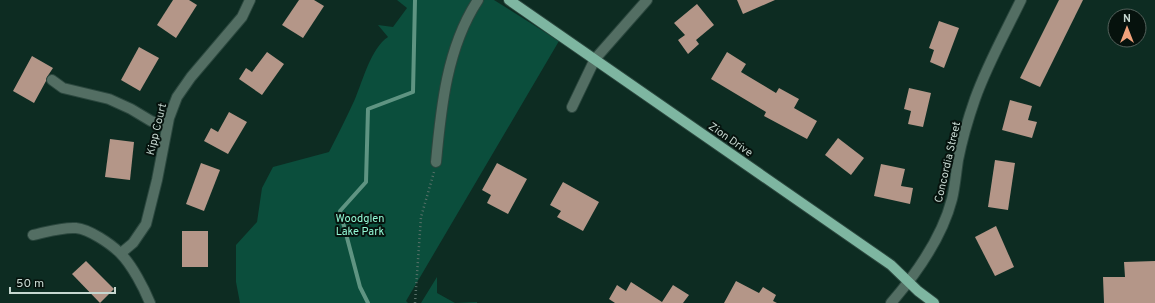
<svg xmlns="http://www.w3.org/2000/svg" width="1155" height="303" font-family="Overpass,sans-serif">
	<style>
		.green { fill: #0b4e3c }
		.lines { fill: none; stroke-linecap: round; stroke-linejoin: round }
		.stream { stroke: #5f9482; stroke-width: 4 }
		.building { fill: #b49688 }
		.minor-casing { stroke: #2b473e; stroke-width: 12 }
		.major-casing { stroke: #2b473e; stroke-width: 12 }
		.path { stroke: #587169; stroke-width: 2.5; stroke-dasharray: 1 3; stroke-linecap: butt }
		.minor { stroke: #536e63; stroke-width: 10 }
		.major { stroke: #7eb6a1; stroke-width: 10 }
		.labels { text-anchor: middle; stroke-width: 4; stroke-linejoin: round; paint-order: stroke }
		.street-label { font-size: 11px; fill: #c6d7d0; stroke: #06120d }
		.park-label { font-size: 11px; fill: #93f8d5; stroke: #06120d }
	</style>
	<rect width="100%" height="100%" fill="#0d2c22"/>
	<!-- green -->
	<g class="green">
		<path d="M397 0H494L559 41 406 301 408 303H240L236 282V245L257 222 262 188 273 167 329 152C338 134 347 117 355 99 363 80 371 48 388 37L378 25 393 27 407 8Z"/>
		<path d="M437 277V293L455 303 477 302V303H421Z"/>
	</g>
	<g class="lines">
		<!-- stream -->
		<path class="stream" d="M368 303 360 287 340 211 366 182 368 109 413 92 415 0"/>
	</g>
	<!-- building -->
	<g class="building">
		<path d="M173 0H189L197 5 176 38 157 25Z"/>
		<path d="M299 0H314L324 6 303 38 282 25Z"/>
		<path d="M737 0H775L743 14Z"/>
		<path d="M1059 0H1083L1040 87 1020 78Z"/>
		<path d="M697 4 714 25 696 40 699 44 688 54 678 40 685 35 674 23Z"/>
		<path d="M939 21 959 28 944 68 930 62 934 50 929 48Z"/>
		<path d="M139 47 159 58 140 91 121 80Z"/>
		<path d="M267 52 284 64 262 95 239 79 246 68 252 72Z"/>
		<path d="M727 52 746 64 741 72 776 93 779 88 799 99 794 108 817 121 807 139 764 116 766 112 711 79Z"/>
		<path d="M32 56 53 68 47 77 46 81 34 103 13 91Z"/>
		<path d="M909 88 931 93 923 127 908 124 911 111 904 109Z"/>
		<path d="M1010 100 1032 106 1028 120 1037 122 1032 138 1002 130Z"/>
		<path d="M229 112 247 122 228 154 204 141 211 128 218 132Z"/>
		<path d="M838 138 864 158 851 175 825 155Z"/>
		<path d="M110 139 134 142 130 180 105 177Z"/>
		<path d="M995 160 1015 163 1008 210 988 207Z"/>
		<path d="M201 163 220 170 204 211 186 204Z"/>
		<path d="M497 163 527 179 508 214 487 203 491 195 482 190Z"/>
		<path d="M881 164 905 169 901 186 913 188 910 204 874 196Z"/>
		<path d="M563 182 599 202 583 231 557 217 561 211 550 205Z"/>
		<path d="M996 226 1014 267 995 276 975 237Z"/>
		<rect x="182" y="231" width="26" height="36"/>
		<path d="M86 261 114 289 100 303 72 274Z"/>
		<path d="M1155 261V303H1104L1103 277H1125L1124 262Z"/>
		<path d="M736 281 759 293 763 287 776 295 773 301 777 303H724Z"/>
		<path d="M631 282 662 302 673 285 689 295 683 303H615L609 299 617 285 626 291Z"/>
	</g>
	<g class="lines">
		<defs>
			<g id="minor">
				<path d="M52 80 63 88 109 99 131 109 151 121 167 126"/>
				<path d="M572 107 595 59 647 0"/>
				<path d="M436 162C441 107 447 47 478 0"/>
				<path d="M33 235C47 232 62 227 76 228 89 229 111 244 120 253 132 265 144 288 150 303"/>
				<path d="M121 253 133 243 146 224 157 180 169 118 177 97 191 77 242 17 250 0"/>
				<path d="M891 303C917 273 942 238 952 199 955 187 956 173 958 160 962 140 968 119 975 99 987 65 1005 33 1021 0"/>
			</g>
			<path id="major" d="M509 0 891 265 918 291 934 303"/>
		</defs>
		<!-- minor casing -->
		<use href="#minor" class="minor-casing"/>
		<!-- major casing -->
		<use href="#major" class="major-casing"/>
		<!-- path -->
		<path class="path" d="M415 303 421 217 434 172"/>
		<!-- minor -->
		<use href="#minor" class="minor"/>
		<!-- major -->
		<use href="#major" class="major"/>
	</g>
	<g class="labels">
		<!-- street labels -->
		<g class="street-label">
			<text transform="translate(156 129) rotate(-76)" y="4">Kipp Court</text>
			<text transform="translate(731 139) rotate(35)" y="4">Zion Drive</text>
			<text transform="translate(947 162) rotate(-77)" y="4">Concordia Street</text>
		</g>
		<!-- park labels -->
		<g class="park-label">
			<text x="360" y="222">Woodglen<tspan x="360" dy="13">Lake Park</tspan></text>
		</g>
	</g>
	<!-- north arrow -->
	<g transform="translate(1127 28)"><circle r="19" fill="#06120d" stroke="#53615b"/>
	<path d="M0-3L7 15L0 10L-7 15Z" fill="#f1a27b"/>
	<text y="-6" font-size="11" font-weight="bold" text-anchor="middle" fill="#c6d7d0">N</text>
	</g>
	<!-- scale -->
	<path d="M10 287v6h105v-6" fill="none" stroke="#c6d7d0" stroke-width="2"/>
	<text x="16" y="287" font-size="12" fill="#c6d7d0" stroke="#06120d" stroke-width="3" paint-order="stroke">50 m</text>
</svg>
